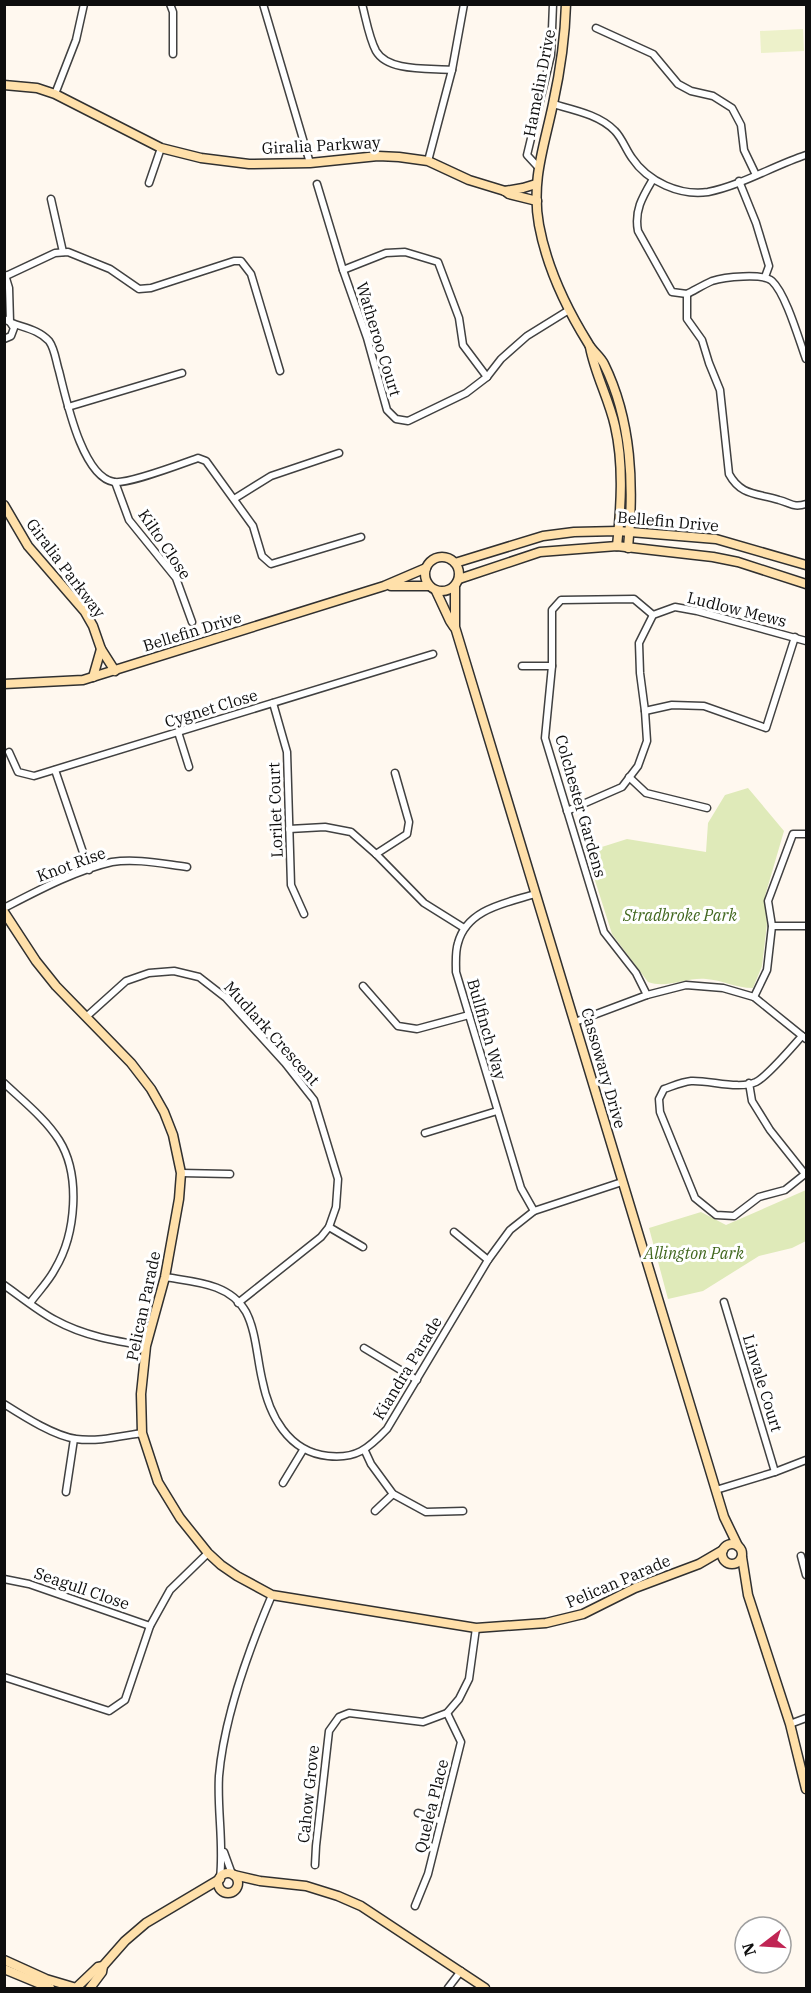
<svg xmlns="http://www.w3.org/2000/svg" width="811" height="1993" font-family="'IBM Plex Serif',serif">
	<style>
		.green { fill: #dfeab9 }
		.pitch { fill: #edf1ca }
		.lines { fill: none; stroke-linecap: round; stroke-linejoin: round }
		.street-casing { stroke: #414141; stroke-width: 9 }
		.secondary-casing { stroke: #303030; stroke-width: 11 }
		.street { stroke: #fff; stroke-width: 6 }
		.secondary { stroke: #ffe0aa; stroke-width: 8 }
		.labels { text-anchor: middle; stroke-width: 6; stroke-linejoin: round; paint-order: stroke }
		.street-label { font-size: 16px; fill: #0e0e0e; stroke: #fff }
		.park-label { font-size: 16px; font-style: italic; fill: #40671e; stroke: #fff }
	</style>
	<rect width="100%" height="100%" fill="#fff8ef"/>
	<!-- green -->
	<g class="green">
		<path d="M748 788 784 831 765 896 767 924 762 966 753 988C736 988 722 980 706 979 687 977 667 989 648 982L612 934 586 852 627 839 706 852 708 823 725 795Z"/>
		<path d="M806 1190V1241L792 1248 759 1256 703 1291 668 1299 649 1228 701 1212 726 1225Z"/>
	</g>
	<!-- pitch -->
	<path class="pitch" d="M803 29 804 51 761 53 760 31Z"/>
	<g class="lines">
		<defs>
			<g id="street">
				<path d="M170 4 173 12V54"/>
				<path d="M263 4 310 163"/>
				<path d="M362 4C366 19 369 38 376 51 388 72 429 68 452 70"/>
				<path d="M596 28 653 54 678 84 691 91 713 96 732 108 741 125 744 150 756 175"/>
				<path d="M55 94 76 40 84 4"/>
				<path d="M553 104C574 110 600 115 615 131 622 138 626 150 632 158 648 182 680 196 708 192 740 186 775 165 806 155"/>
				<path d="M428 161 452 70 464 4"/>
				<path d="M538 167 527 155 551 55 553 4"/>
				<path d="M653 179C643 196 634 210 638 231L672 292 687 294V319L702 340 709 363 720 390 729 474C741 496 757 493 779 500 791 503 793 508 806 504"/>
				<path d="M739 181 756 223 769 266 765 277"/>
				<path d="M149 183 161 148"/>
				<path d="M317 184 343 270 367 338 387 410 396 419 408 421 466 393 487 377 501 359 527 336 569 310"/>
				<path d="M51 199 63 252"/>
				<path d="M343 270 386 253 405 252 438 262 459 318 463 345 487 377"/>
				<path d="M5 275 9 288 10 322"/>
				<path d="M6 276 55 253 68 252 110 269 139 289 151 288 234 261H241L251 274 280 371"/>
				<path d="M687 294C695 290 703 285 712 281 724 277 763 273 772 281 786 294 799 340 806 359"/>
				<path d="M4 319 10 322 14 328 11 336 4 339"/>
				<path d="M12 323C25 328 39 330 49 341 55 349 56 362 59 371 66 398 82 477 114 482 129 484 181 464 198 458L206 461 253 526 262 556 271 564 361 537"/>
				<path d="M68 407 182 373"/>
				<path d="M115 482 129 520 176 578 192 622"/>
				<path d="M234 499 271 476 339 453"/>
				<path d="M522 666H552"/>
				<path d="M273 703 287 752 291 885 304 914"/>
				<path d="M645 711 672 705 704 706 766 728 795 637"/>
				<path d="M178 732 189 767"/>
				<path d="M9 752 18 772 34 776 433 654"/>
				<path d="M55 770 89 870"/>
				<path d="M629 777 646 793 707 808"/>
				<path d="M567 811 622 787 638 766 647 741 645 711 640 673 639 643 653 615 675 607 697 611 806 641"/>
				<path d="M289 829 325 827 351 832 376 854 424 903 464 928"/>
				<path d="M376 854 407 834 409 822 395 773"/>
				<path d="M4 908C37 891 76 870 112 862 136 858 163 864 187 867"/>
				<path d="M772 926H806"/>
				<path d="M363 986 398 1026 417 1029 469 1015"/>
				<path d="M647 995 636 973 604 932 545 738 552 666V610L561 600 634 599 653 615"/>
				<path d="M754 997 767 970 772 926 768 901 793 834H806"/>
				<path d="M86 1017 126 981 149 973 174 971 199 977 226 998 285 1063 314 1100 338 1179 336 1207 329 1227 321 1237 238 1303"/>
				<path d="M575 1022 647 995 686 985 723 988 754 997 806 1039"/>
				<path d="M4 1083C23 1101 45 1118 59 1140 81 1175 76 1234 55 1269 49 1281 38 1292 30 1303"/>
				<path d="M749 1083 752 1101 770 1130 805 1174 785 1190 759 1197 734 1216 716 1215 695 1198 660 1112 659 1099 664 1089C673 1086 682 1082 691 1081 710 1080 739 1090 756 1082 768 1076 792 1047 802 1036"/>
				<path d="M425 1133 497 1111"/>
				<path d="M181 1173 230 1174"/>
				<path d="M534 1211 521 1188 456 972C456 963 455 952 458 943 467 909 506 903 535 894"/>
				<path d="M329 1227 363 1247"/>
				<path d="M454 1232 488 1260"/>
				<path d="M165 1277C194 1282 230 1283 246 1312 256 1331 257 1358 262 1379 269 1415 288 1452 328 1456 356 1459 368 1449 387 1429L488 1260 510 1230 534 1211 622 1182"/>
				<path d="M4 1285C21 1297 38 1311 55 1320 84 1336 115 1341 146 1346"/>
				<path d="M724 1302 775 1472"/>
				<path d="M364 1348 417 1380"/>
				<path d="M4 1404C23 1416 54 1436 76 1439 98 1442 121 1436 142 1433"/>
				<path d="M365 1451 371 1464 393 1494 426 1512 463 1511"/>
				<path d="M283 1483 303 1450"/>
				<path d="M716 1490 775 1472 806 1460"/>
				<path d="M66 1492 74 1439"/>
				<path d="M375 1511 393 1494"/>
				<path d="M801 1556 806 1575"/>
				<path d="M4 1579 29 1584 150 1626"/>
				<path d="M4 1677 109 1711 125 1700 150 1626 170 1590 208 1553"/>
				<path d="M790 1724 806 1718"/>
				<path d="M418 1813 441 1821"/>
				<path d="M224 1852 232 1874"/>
				<path d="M315 1865 316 1846 329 1731 339 1717 349 1713 423 1722 447 1713 459 1699 469 1679 476 1628"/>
				<path d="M220 1878C224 1844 217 1810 219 1776 224 1717 249 1649 272 1595"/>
				<path d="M415 1906 428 1874 461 1742 447 1713"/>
				<path d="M448 1988 461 1971"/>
			</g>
			<g id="secondary">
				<path d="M566 4C565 38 560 72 553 104 544 147 531 181 539 225 547 268 565 306 588 343 592 351 600 356 604 364 632 421 634 486 628 548"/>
				<path d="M4 85 37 88 55 94 161 148 201 158 249 164 310 163 378 156 399 157 428 161 469 180 505 191 509 194 537 201"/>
				<path d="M505 191 523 188 536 184"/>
				<path d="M590 347C595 374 609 399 615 426 624 465 621 507 617 546"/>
				<path d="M4 505 28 546 85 612 93 626 101 649 115 671"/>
				<circle cx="442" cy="574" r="17"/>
				<path d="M455 563 543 536 574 532 618 531 716 539 806 565"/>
				<path d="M459 579 540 552 617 546 713 557 738 562 806 584"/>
				<path d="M391 586H429"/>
				<path d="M455 586V627L724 1517 738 1546"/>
				<path d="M436 591 450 621 454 627"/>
				<path d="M93 677 101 649"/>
				<path d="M4 684 83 680 384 586 426 568"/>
				<path d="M4 912 36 961 56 986 131 1063 151 1089 164 1112 173 1135 181 1173 179 1199 165 1277 146 1346 141 1394 142 1433 158 1482 180 1518 208 1553 221 1565 237 1576 272 1595 476 1628 546 1623 583 1614 635 1588 699 1564 723 1550"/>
				<circle cx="732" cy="1554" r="10"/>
				<path d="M742 1557 748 1595 790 1724 806 1789"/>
				<circle cx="228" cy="1883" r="10"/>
				<path d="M234 1875 260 1881 306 1886 338 1896 361 1906 485 1988"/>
				<path d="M4 1960 46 1979 73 1987"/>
				<path d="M4 1969 50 1988"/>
				<path d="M77 1987 98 1967 103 1966 125 1941 146 1923 220 1879"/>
				<path d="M90 1988 102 1972 103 1966"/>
			</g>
		</defs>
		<!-- street casing -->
		<use href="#street" class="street-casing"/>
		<!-- secondary casing -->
		<use href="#secondary" class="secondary-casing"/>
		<!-- street -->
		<use href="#street" class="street"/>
		<!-- secondary -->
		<use href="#secondary" class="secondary"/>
	</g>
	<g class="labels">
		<!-- street labels -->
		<g class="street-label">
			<text transform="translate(539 83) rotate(-79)" y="6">Hamelin Drive</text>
			<text transform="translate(321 145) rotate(-3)" y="6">Giralia Parkway</text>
			<text transform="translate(379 339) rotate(73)" y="6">Watheroo Court</text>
			<text transform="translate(668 521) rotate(5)" y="6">Bellefin Drive</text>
			<text transform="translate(165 544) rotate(56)" y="6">Kilto Close</text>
			<text transform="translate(66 568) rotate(53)" y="6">Giralia Parkway</text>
			<text transform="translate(737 609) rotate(14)" y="6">Ludlow Mews</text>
			<text transform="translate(192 631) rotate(-17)" y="6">Bellefin Drive</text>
			<text transform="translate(211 708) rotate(-17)" y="6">Cygnet Close</text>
			<text transform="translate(581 806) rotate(74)" y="6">Colchester Gardens</text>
			<text transform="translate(275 810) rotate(-92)" y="6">Lorilet Court</text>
			<text transform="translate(71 864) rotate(-20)" y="6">Knot Rise</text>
			<text transform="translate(487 1029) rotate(74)" y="6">Bullfinch Way</text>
			<text transform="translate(272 1033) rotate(48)" y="6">Mudlark Crescent</text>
			<text transform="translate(604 1068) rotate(74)" y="6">Cassowary Drive</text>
			<text transform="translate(143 1306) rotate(-78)" y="6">Pelican Parade</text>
			<text transform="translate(407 1368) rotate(-59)" y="6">Kiandra Parade</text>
			<text transform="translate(763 1383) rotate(73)" y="6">Linvale Court</text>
			<text transform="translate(618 1581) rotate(-23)" y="6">Pelican Parade</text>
			<text transform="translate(82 1588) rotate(19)" y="6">Seagull Close</text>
			<text transform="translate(308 1794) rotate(-84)" y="6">Cahow Grove</text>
			<text transform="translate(431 1806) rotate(-76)" y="6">Quelea Place</text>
		</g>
		<!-- park labels -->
		<g class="park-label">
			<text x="680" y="921">Stradbroke Park</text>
			<text x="694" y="1259">Allington Park</text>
		</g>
	</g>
	<!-- border -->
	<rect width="811" height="1993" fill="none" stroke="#0e0e0e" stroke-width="12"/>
	<!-- north arrow -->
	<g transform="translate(763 1945) rotate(253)"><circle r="28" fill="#ffffff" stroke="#9f9f9f" stroke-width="1.5"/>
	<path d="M0-4.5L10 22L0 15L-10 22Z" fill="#c02554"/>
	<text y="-9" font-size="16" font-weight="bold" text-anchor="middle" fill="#0e0e0e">N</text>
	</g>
</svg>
